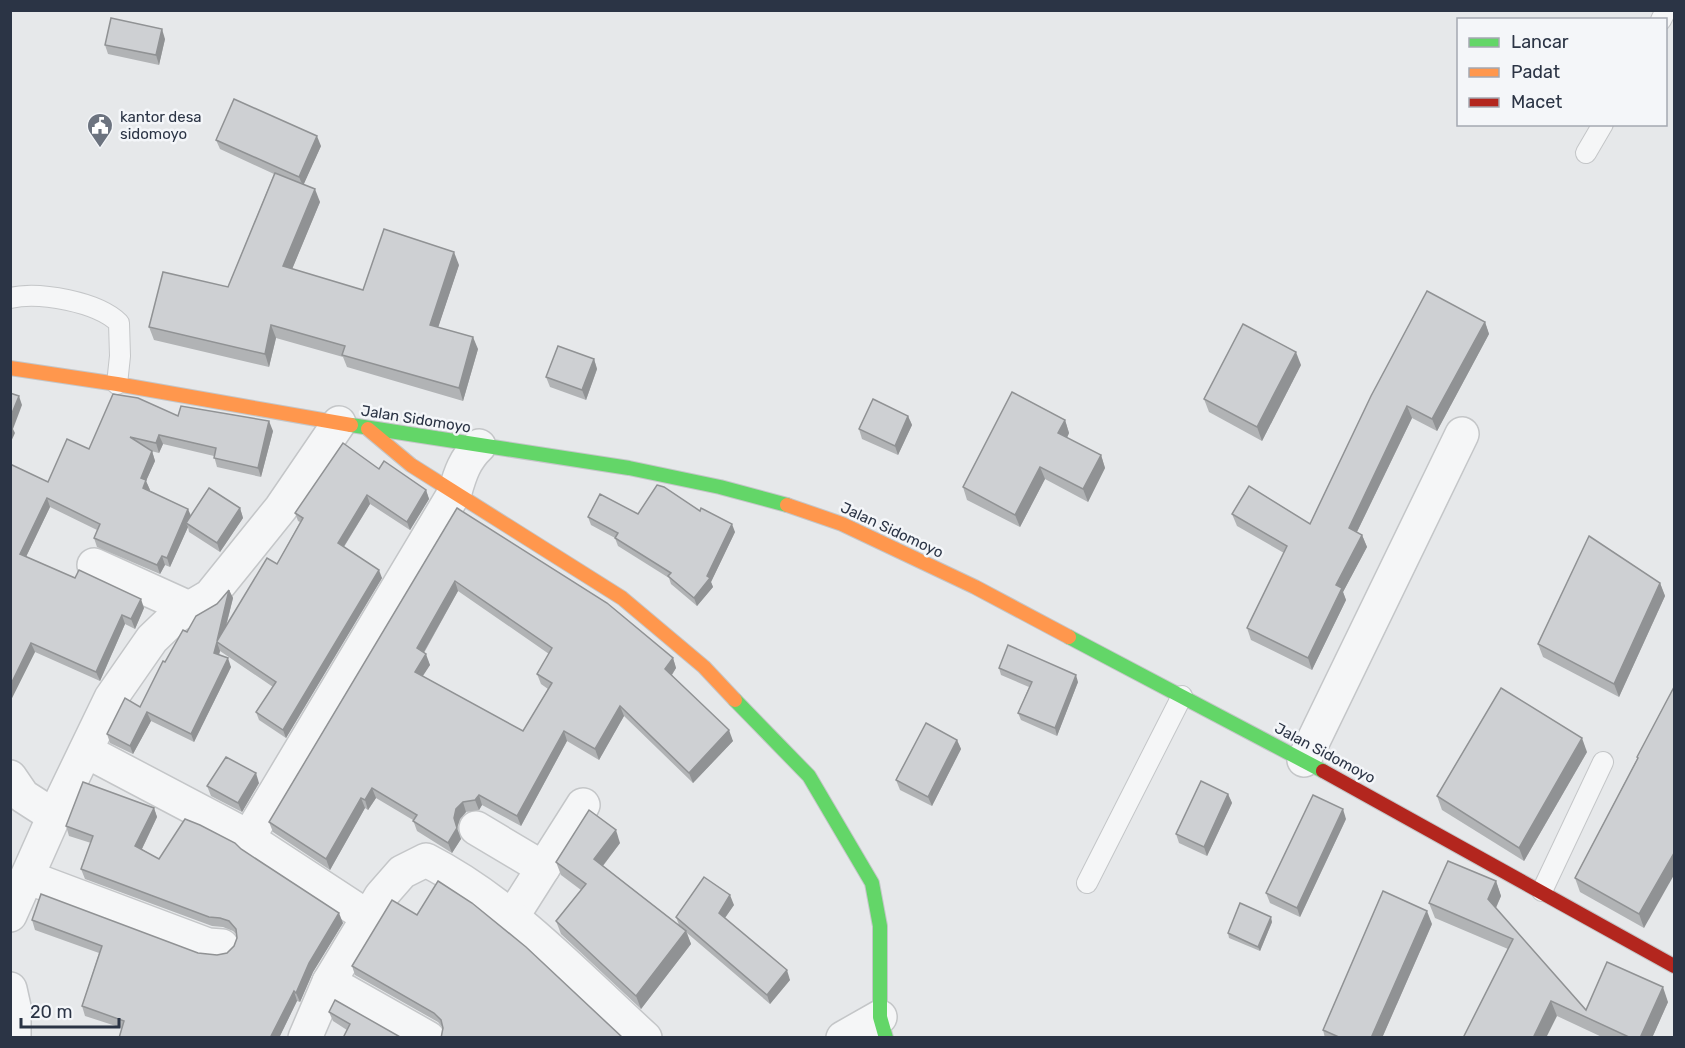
<svg xmlns="http://www.w3.org/2000/svg" width="1685" height="1048" font-family="Rubik,sans-serif">
	<style>
		.lines { fill: none; stroke-linecap: round; stroke-linejoin: round }
		.lane-casing { stroke: #c4c6c8; stroke-width: 22 }
		.street-casing { stroke: #c4c6c8; stroke-width: 36 }
		.fast-casing { stroke: #c4c6c8; stroke-width: 16 }
		.slow-casing { stroke: #c4c6c8; stroke-width: 16 }
		.jam-casing { stroke: #c4c6c8; stroke-width: 16 }
		.lane { stroke: #f5f6f7; stroke-width: 20 }
		.street { stroke: #f5f6f7; stroke-width: 33 }
		.fast { stroke: #63d668; stroke-width: 14 }
		.slow { stroke: #ff974d; stroke-width: 14 }
		.jam { stroke: #b3261e; stroke-width: 14 }
		.wall { fill: #b1b3b5; fill-rule: evenodd }
		.shaded-wall { fill: #909294 }
		.building { fill: #ced0d3; stroke: #909294; stroke-width: 1.5; fill-rule: evenodd }
		.labels { text-anchor: middle; stroke-width: 5; stroke-linejoin: round; paint-order: stroke }
		.poi-label { font-size: 15px; fill: #2b3445; stroke: #f4f6f9; text-anchor: start }
		.street-label { font-size: 15px; fill: #2b3445; stroke: #f4f6f9 }
	</style>
	<rect width="100%" height="100%" fill="#e6e8ea"/>
	<g class="lines">
		<defs>
			<g id="lane">
				<path d="M1661 20 1666 10"/>
				<path d="M1586 153 1603 124"/>
				<path d="M10 298C39 291 98 302 119 323L120 356 117 384"/>
				<path d="M1087 883 1182 696"/>
				<path d="M1542 891 1603 762"/>
			</g>
			<g id="street">
				<path d="M94 565 189 608"/>
				<path d="M86 751 251 838"/>
				<path d="M1304 760 1462 434"/>
				<path d="M10 777 23 796 54 816"/>
				<path d="M476 828 543 868"/>
				<path d="M27 877 208 945 222 946"/>
				<path d="M10 915 54 816 111 698 152 639 176 616 210 596 281 508 339 423"/>
				<path d="M368 917 255 843 251 838V833L455 492C460 474 465 459 479 446"/>
				<path d="M512 917 583 805"/>
				<path d="M329 982 428 1038"/>
				<path d="M10 989 14 1007V1038"/>
				<path d="M305 1038 329 982 381 896 402 872 426 860C510 903 576 975 645 1038"/>
				<path d="M843 1038 880 1017"/>
			</g>
			<g id="fast">
				<path d="M351 425 629 468 720 487 787 505"/>
				<path d="M1069 637 1323 771"/>
				<path d="M735 700 809 776 872 883 880 926V1017L886 1038"/>
			</g>
			<g id="slow">
				<path d="M10 368 117 384 351 425"/>
				<path d="M368 429 411 465 622 598 704 667 735 700"/>
				<path d="M787 505 842 524 975 587 1069 637"/>
			</g>
			<path id="jam" d="M1323 771 1674 966"/>
		</defs>
		<!-- lane casing -->
		<use href="#lane" class="lane-casing"/>
		<!-- street casing -->
		<use href="#street" class="street-casing"/>
		<!-- fast casing -->
		<use href="#fast" class="fast-casing"/>
		<!-- slow casing -->
		<use href="#slow" class="slow-casing"/>
		<!-- jam casing -->
		<use href="#jam" class="jam-casing"/>
		<!-- lane -->
		<use href="#lane" class="lane"/>
		<!-- street -->
		<use href="#street" class="street"/>
		<!-- fast -->
		<use href="#fast" class="fast"/>
		<!-- slow -->
		<use href="#slow" class="slow"/>
		<!-- jam -->
		<use href="#jam" class="jam"/>
	</g>
	<!-- wall -->
	<g class="wall">
		<path d="M165 39 159 65 108 54 105 45Z"/>
		<path d="M216 140 321 146 303 185 320 202 292 269 363 290 459 265 438 327 478 349 463 401 347 367 343 357 276 338 269 367 154 340 149 327 228 287 274 174 220 149Z"/>
		<path d="M1485 322 1489 334 1437 431 1412 418 1357 532 1362 535 1367 547 1343 592 1346 600 1312 670 1251 640 1247 628 1284 553 1237 526 1232 514 1310 524 1371 396Z"/>
		<path d="M594 359 597 369 586 400 550 387 546 377Z"/>
		<path d="M1301 365 1262 441 1209 412 1204 399Z"/>
		<path d="M178 416 273 431 261 477 217 467 214 456 163 444 159 453 151 451H152L155 461 146 481 150 490 149 491 191 516 240 508 243 518 220 552 189 532 188 527 170 567 165 565 160 574 97 547 94 538 97 530 50 507 26 557 144 608 135 629 125 624 100 681 35 652 10 702V464L48 482 89 449Z"/>
		<path d="M908 416 912 425 898 455 862 439 859 429Z"/>
		<path d="M1065 420 1069 433 1067 438 1101 455 1105 468 1088 502 1045 479 1020 527 967 500 963 487Z"/>
		<path d="M379 469 426 490 429 499 410 530 370 504 344 547 382 578 286 738 259 720 256 712 273 687 220 651 219 655 231 667 194 742 151 721 133 754 110 743 107 734 140 707 165 662 187 632 217 604 229 590 233 598 226 627 277 564 300 522 298 521 295 513Z"/>
		<path d="M457 508 673 658 676 668 672 675 733 741 693 783 624 716 599 760 567 741 521 826 482 805 479 810 466 812 460 819 457 828 461 839 452 853 417 831 413 820 376 798 368 810 365 808 330 870 273 832 269 822ZM458 591 549 654 537 674 541 684 548 689 523 731 422 676 430 665 424 653Z"/>
		<path d="M700 511 735 532 711 582 713 587 697 606 671 584 669 578 618 546 615 538 591 525 588 517Z"/>
		<path d="M1660 583 1665 596 1619 697 1543 657 1538 644Z"/>
		<path d="M999 668 1078 682 1057 736 1021 720 1018 713 1029 687 1001 675Z"/>
		<path d="M1674 687 1644 928 1580 892 1575 878 1637 759V757Z"/>
		<path d="M957 740 961 749 932 806 900 790 896 780Z"/>
		<path d="M1587 752 1524 861 1442 810 1437 796Z"/>
		<path d="M259 783 242 812 211 796 207 786Z"/>
		<path d="M1228 794 1232 803 1207 856 1179 843 1176 834Z"/>
		<path d="M154 808 157 817 142 849 159 859 241 849 343 923 313 972 300 1002 297 1001 279 1038H119L122 1028 85 1016 82 1006 99 953 35 930 32 920 198 953 217 955 227 953 234 946 237 938V935L233 931 223 927 212 926 85 879 81 869 91 843 69 836 66 826Z"/>
		<path d="M1346 819 1300 917 1270 903 1266 893Z"/>
		<path d="M620 843 603 866 679 925 676 917 734 905 725 918 790 980 770 1004 687 933 691 944 641 1009 561 934 556 921 581 890 561 875 556 862Z"/>
		<path d="M1496 881 1501 896 1496 908 1586 1010 1668 1002 1652 1038H1604L1557 1016 1508 949 1435 918 1429 903Z"/>
		<path d="M417 915 443 1028 438 1022 355 975 352 966Z"/>
		<path d="M1272 922 1260 951 1229 938 1228 933Z"/>
		<path d="M1432 924 1382 1038H1325L1323 1030Z"/>
		<path d="M329 1012 402 1038 347 1030 333 1021Z"/>
	</g>
	<!-- shaded-wall -->
	<g class="shaded-wall">
		<path d="M162 29 165 39 159 65 156 55Z"/>
		<path d="M317 136 321 146 303 186 299 177Z"/>
		<path d="M315 189 320 202 288 279 283 266Z"/>
		<path d="M454 252 459 265 435 337 430 325Z"/>
		<path d="M1485 322 1489 334 1437 431 1432 419Z"/>
		<path d="M271 325 276 338 269 367 265 354Z"/>
		<path d="M473 337 478 349 463 401 459 388Z"/>
		<path d="M1296 352 1301 365 1262 441 1257 427Z"/>
		<path d="M594 359 597 369 586 400 582 390Z"/>
		<path d="M19 396 22 405 13 429 15 433 10 444V418Z"/>
		<path d="M1407 406 1412 418 1353 540 1349 528Z"/>
		<path d="M908 416 912 425 898 455 895 446Z"/>
		<path d="M1065 420 1069 433 1063 446 1058 433Z"/>
		<path d="M269 421 273 431 261 477 258 468Z"/>
		<path d="M159 435 163 444 159 453 156 443Z"/>
		<path d="M152 451 155 461 146 481 150 490 146 498 143 488 141 478Z"/>
		<path d="M1101 455 1105 468 1088 502 1083 489Z"/>
		<path d="M1040 467 1045 479 1020 527 1015 515Z"/>
		<path d="M426 490 429 499 410 530 407 522Z"/>
		<path d="M367 495 370 504 341 551 338 543Z"/>
		<path d="M47 498 50 507 23 563 20 554Z"/>
		<path d="M240 508 243 518 220 552 217 543Z"/>
		<path d="M188 509 192 518 186 523 188 527 170 567 167 558Z"/>
		<path d="M732 524 735 532 711 582 713 587 697 606 694 598 707 576Z"/>
		<path d="M1362 535 1367 547 1343 592 1346 600 1312 670 1308 658 1336 585Z"/>
		<path d="M162 556 165 565 160 574 157 565Z"/>
		<path d="M379 570 382 578 286 738 283 730Z"/>
		<path d="M455 581 458 591 420 659 417 648Z"/>
		<path d="M1660 583 1665 596 1619 697 1614 684Z"/>
		<path d="M229 590 233 598 221 645 217 641Z"/>
		<path d="M141 599 144 608 135 629 131 619Z"/>
		<path d="M122 615 125 624 100 681 96 672Z"/>
		<path d="M217 642 220 651 217 661 214 653Z"/>
		<path d="M31 643 35 652 10 702V686Z"/>
		<path d="M426 654 430 665 419 682 415 672Z"/>
		<path d="M228 658 231 667 194 742 191 734Z"/>
		<path d="M673 658 676 668 669 679 665 669Z"/>
		<path d="M1076 675 1078 682 1057 736 1055 728Z"/>
		<path d="M620 706 624 716 599 760 595 749Z"/>
		<path d="M147 712 151 721 133 754 130 746Z"/>
		<path d="M729 730 733 741 693 783 689 773Z"/>
		<path d="M564 731 567 741 521 826 517 816Z"/>
		<path d="M1582 738 1587 752 1524 861 1519 848Z"/>
		<path d="M957 740 961 749 932 806 928 797Z"/>
		<path d="M256 773 259 783 242 812 238 803Z"/>
		<path d="M372 788 376 798 368 810 365 800Z"/>
		<path d="M1228 794 1232 803 1207 856 1204 847Z"/>
		<path d="M479 795 482 805 479 810 475 800Z"/>
		<path d="M361 798 365 808 330 870 326 859Z"/>
		<path d="M463 802 466 812 460 819 457 828 454 818 456 809Z"/>
		<path d="M154 808 157 817 139 855 135 846Z"/>
		<path d="M1343 809 1346 819 1300 917 1297 908Z"/>
		<path d="M457 828 461 839 452 853 448 843Z"/>
		<path d="M616 830 620 843 598 872 594 859Z"/>
		<path d="M1674 853V875L1644 928 1639 914Z"/>
		<path d="M1496 881 1501 896 1493 914 1488 899Z"/>
		<path d="M730 895 734 905 722 922 719 913Z"/>
		<path d="M1427 911 1432 924 1382 1038H1371Z"/>
		<path d="M339 913 343 923 313 972 300 1002 296 993 309 963Z"/>
		<path d="M1271 917 1272 922 1260 951 1258 947Z"/>
		<path d="M686 931 691 944 641 1009 636 996Z"/>
		<path d="M787 970 790 980 770 1004 767 995Z"/>
		<path d="M1663 987 1668 1002 1652 1038H1640Z"/>
		<path d="M294 991 297 1001 279 1038H270Z"/>
		<path d="M1551 1001 1557 1016 1546 1038H1533Z"/>
	</g>
	<!-- building -->
	<g class="building">
		<path d="M111 18 162 29 156 55 105 45Z"/>
		<path d="M234 99 317 136 299 177 216 140Z"/>
		<path d="M275 173 315 189 283 266 363 290 384 229 454 252 430 325 473 337 459 388 342 355 345 346 271 325 265 354 149 327 163 272 228 287Z"/>
		<path d="M1427 291 1485 322 1432 419 1407 406 1349 528 1362 535 1336 585 1342 588 1308 658 1247 628 1287 546 1232 514 1249 486 1310 524 1371 396Z"/>
		<path d="M1243 324 1296 352 1257 427 1204 399Z"/>
		<path d="M558 346 594 359 582 390 546 377Z"/>
		<path d="M1012 392 1065 420 1058 433 1101 455 1083 489 1040 467 1015 515 963 487Z"/>
		<path d="M10 393 19 396 10 418Z"/>
		<path d="M113 394 138 398 178 416 181 406 269 421 258 468 214 458 216 448 159 435 156 443 130 437 152 451 141 478 146 480 143 488 188 509 167 558 162 556 157 565 94 538 100 524 47 498 20 554 75 578 79 570 141 599 131 619 122 615 96 672 31 643 10 686V464L48 482 67 439 89 449Z"/>
		<path d="M873 399 908 416 895 446 859 429Z"/>
		<path d="M343 443 379 469 384 461 426 490 407 522 367 495 338 543 379 570 283 730 256 712 276 682 217 642 214 653 228 658 191 734 147 712 130 746 107 734 125 698 140 707 163 661 165 662 183 630 187 632 196 616 217 604 229 590 217 641 267 558 277 564 303 518 295 513Z"/>
		<path d="M657 485 664 487 700 511 701 508 732 524 707 576 710 578 694 598 668 576 671 573 615 538 618 533 588 517 600 494 638 514Z"/>
		<path d="M209 488 240 508 217 543 186 523Z"/>
		<path d="M457 508 607 603 673 658 665 669 729 730 689 773 620 706 595 749 564 731 517 816 479 795 475 800 463 802 456 809 454 818 457 828 448 843 413 821 417 815 372 788 365 800 361 798 326 859 269 822ZM455 581 552 648 537 674 552 683 523 731 415 672 426 654 417 648Z"/>
		<path d="M1589 536 1660 583 1614 684 1538 644Z"/>
		<path d="M1008 645 1076 675 1055 728 1018 713 1032 682 999 668Z"/>
		<path d="M1674 687V853L1639 914 1575 878 1638 758 1637 757Z"/>
		<path d="M1501 688 1582 738 1519 848 1437 796Z"/>
		<path d="M926 723 957 740 928 797 896 780Z"/>
		<path d="M226 757 256 773 238 803 207 786Z"/>
		<path d="M1201 781 1228 794 1204 847 1176 834Z"/>
		<path d="M83 782 154 808 135 846 159 859 185 819 200 825 235 843 241 849 339 913 309 963 296 993 294 991 270 1038H119L124 1021 82 1006 102 946 32 920 41 894 198 953 217 955 227 953 234 946 237 938 236 929 229 921 220 918 209 917 81 869 93 836 66 826Z"/>
		<path d="M1313 795 1343 809 1297 908 1266 893Z"/>
		<path d="M589 810 616 830 594 859 686 931 636 996 556 921 586 884 556 862Z"/>
		<path d="M1448 861 1496 881 1488 899 1586 1010 1607 962 1663 987 1640 1038H1631L1551 1001 1533 1038H1463L1513 939 1429 903Z"/>
		<path d="M704 877 730 895 719 913 787 970 767 995 676 917Z"/>
		<path d="M438 881 472 903 526 947 623 1038H441L443 1028 441 1020 434 1013 352 966 392 900 417 915Z"/>
		<path d="M1383 891 1427 911 1371 1038H1341L1323 1030Z"/>
		<path d="M1240 903 1271 917 1258 947 1228 933Z"/>
		<path d="M335 1000 402 1038H343L350 1024 329 1012Z"/>
	</g>
	<!-- icons -->
	<defs>
		<symbol id="civic-pin" viewBox="-11 -11 22 30"><path d="M0 17L-7.5 6A9.5 9.5 0 1 1 7.5 6Z" fill="#6c737f" stroke="#f4f6f9"/><path d="M-.6-6.5H3V-4.5H.6V-3L4-1V1h2V6H-6V1h2V-1L-.6-3ZM-1.2 2.5V6h2.4V2.5Z" fill="#fff"/></symbol>
	</defs>
	<g fill-rule="evenodd">
		<use href="#civic-pin" x="85" y="111" width="30" height="40"/>
	</g>
	<g class="labels">
		<!-- poi labels -->
		<g class="poi-label">
			<text x="120" y="122">kantor desa<tspan x="120" dy="17">sidomoyo</tspan></text>
		</g>
		<!-- street labels -->
		<g class="street-label">
			<text transform="translate(416 419) rotate(9)" y="5">Jalan Sidomoyo</text>
			<text transform="translate(892 530) rotate(25)" y="5">Jalan Sidomoyo</text>
			<text transform="translate(1325 753) rotate(28)" y="5">Jalan Sidomoyo</text>
		</g>
	</g>
	<!-- border -->
	<rect width="1685" height="1048" fill="none" stroke="#2b3445" stroke-width="24"/>
	<!-- legend -->
	<rect x="1457" y="18" width="210" height="108" fill="#f4f6f9" stroke="#a4a8b1" stroke-width="1.5"/>
	<rect x="1469" y="38" width="30" height="9" fill="#63d668" stroke="#a4a8b1" stroke-width="1.5"/>
	<text x="1511" y="48" font-size="18" fill="#2b3445">Lancar</text>
	<rect x="1469" y="68" width="30" height="9" fill="#ff974d" stroke="#a4a8b1" stroke-width="1.5"/>
	<text x="1511" y="78" font-size="18" fill="#2b3445">Padat</text>
	<rect x="1469" y="98" width="30" height="9" fill="#b3261e" stroke="#a4a8b1" stroke-width="1.5"/>
	<text x="1511" y="108" font-size="18" fill="#2b3445">Macet</text>
	<!-- scale -->
	<path d="M21 1018v9h98v-9" fill="none" stroke="#2b3445" stroke-width="3"/>
	<text x="30" y="1018" font-size="18" fill="#2b3445" stroke="#f4f6f9" stroke-width="4.5" paint-order="stroke">20 m</text>
</svg>
